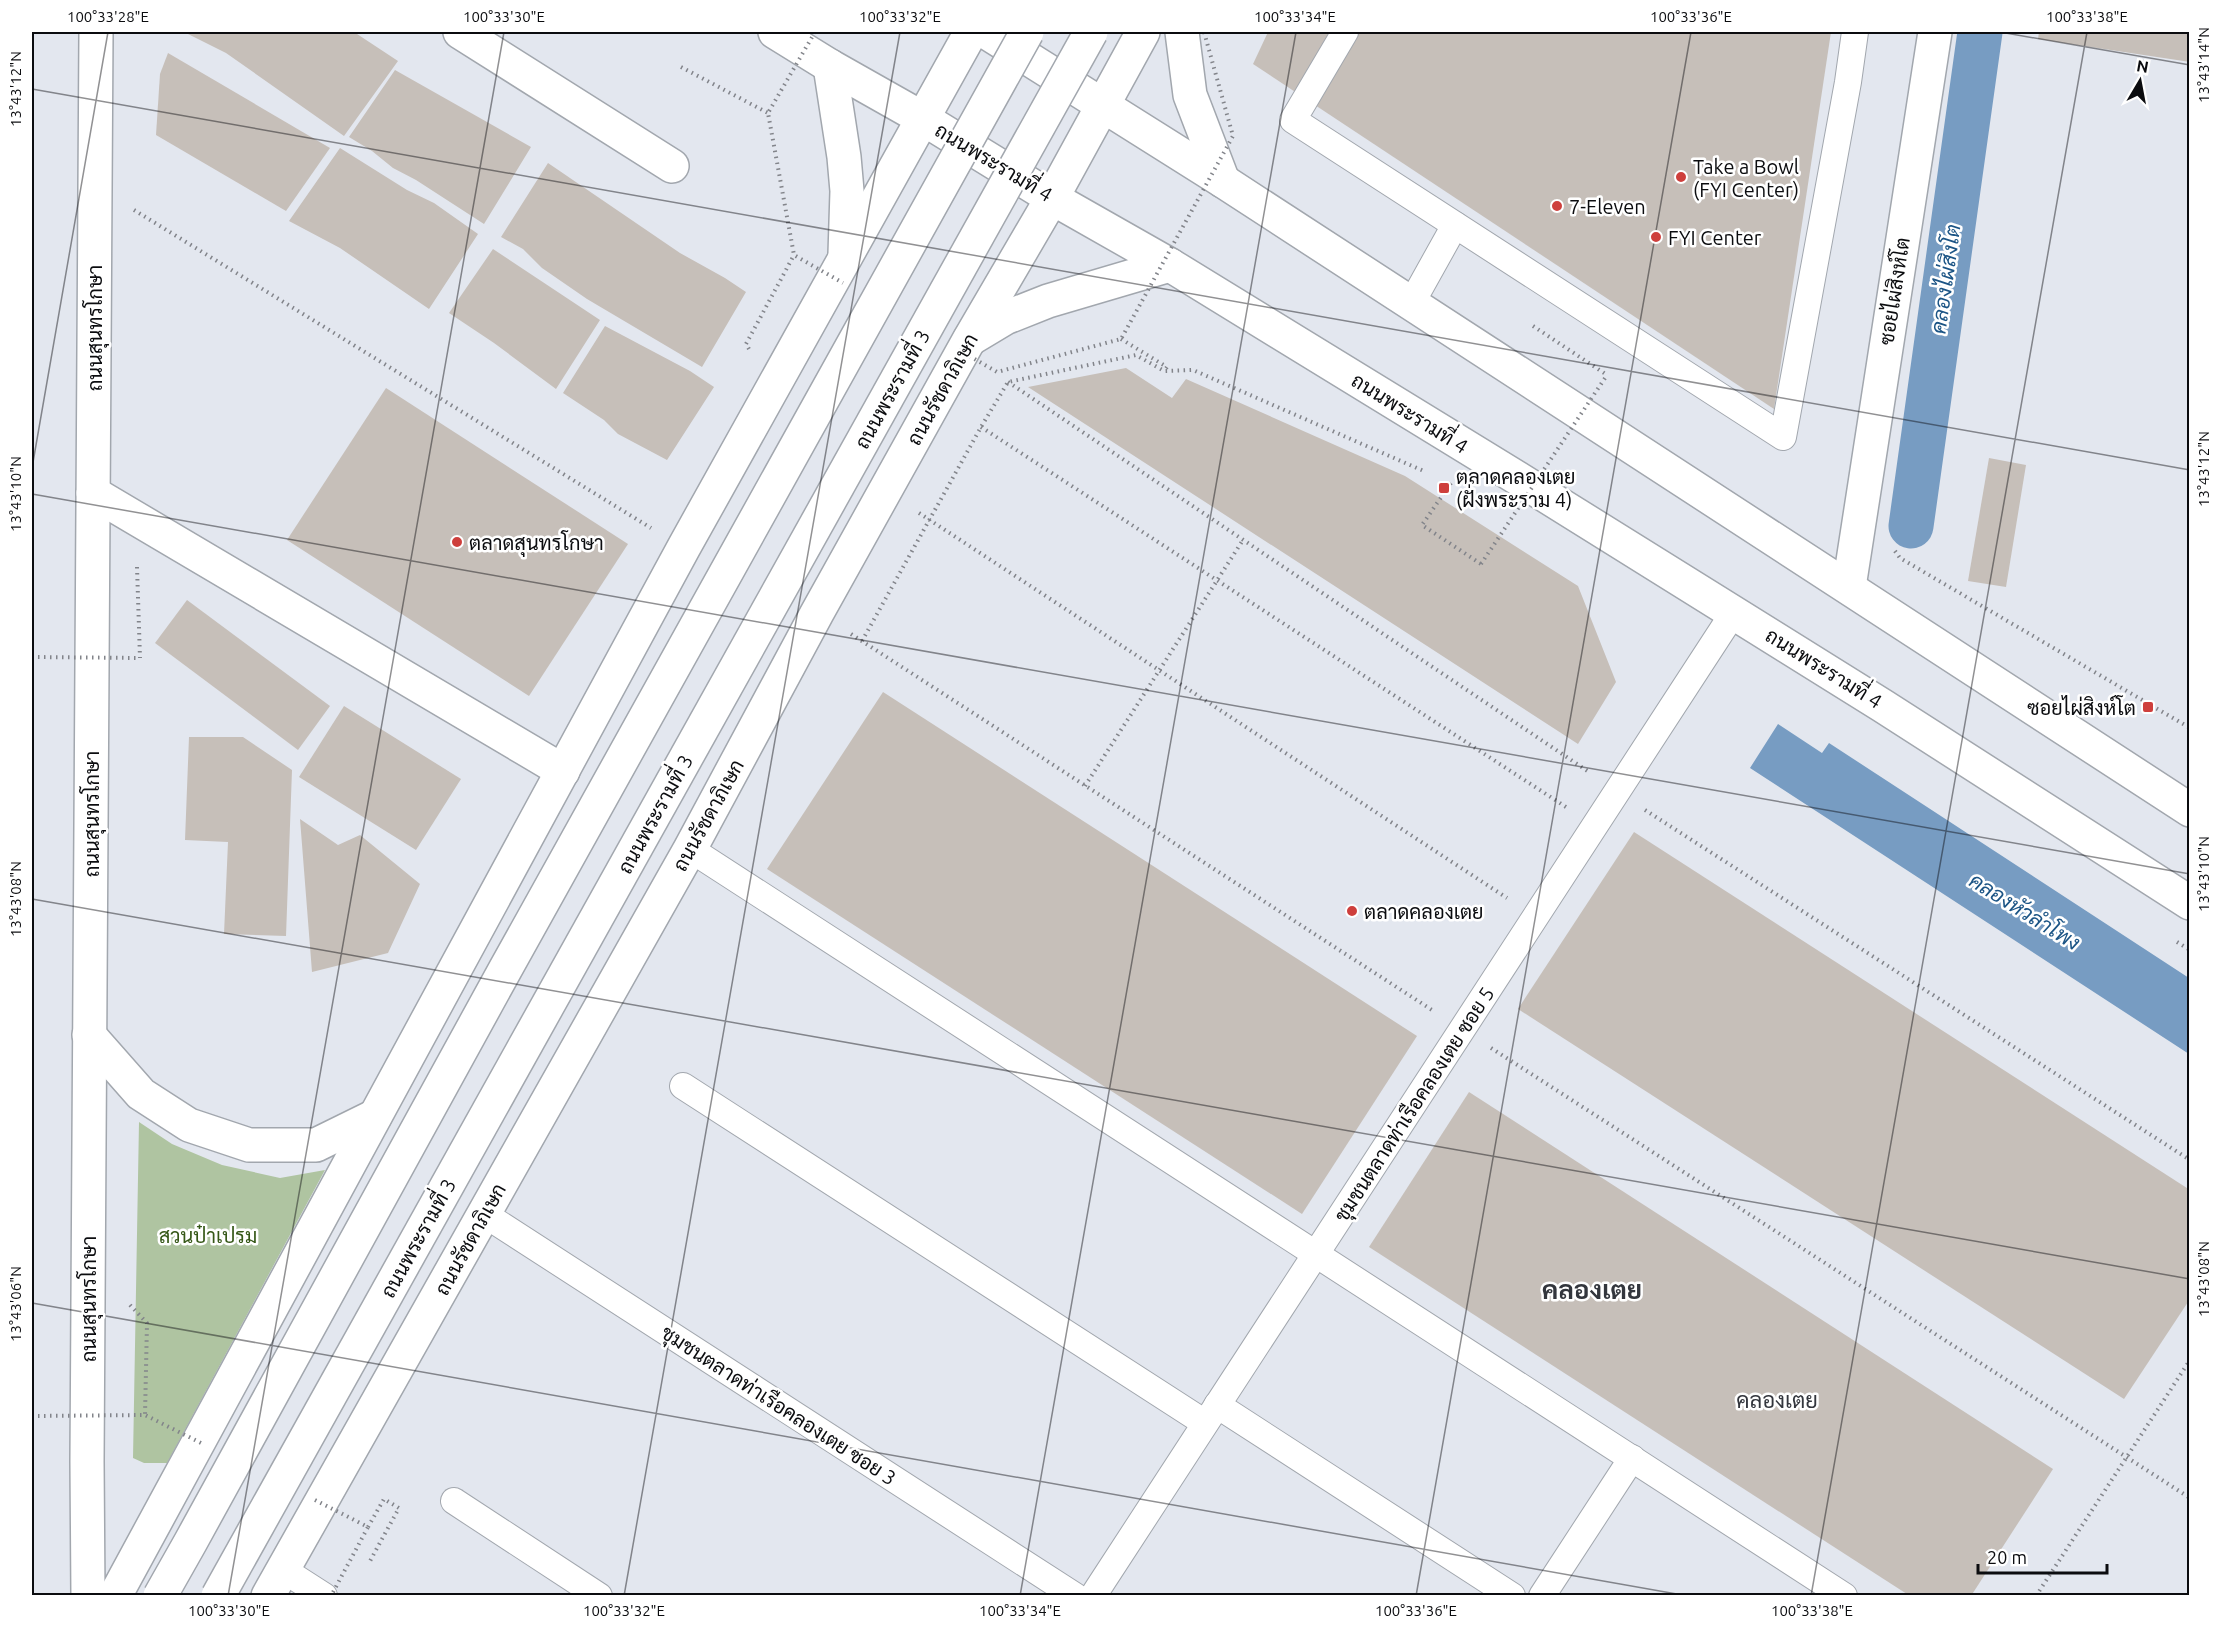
<svg xmlns="http://www.w3.org/2000/svg" width="2221" height="1627" viewBox="0 0 2221 1627" font-family="Ubuntu,Sarabun,sans-serif">
	<style>
		.green { fill: #afc4a1 }
		.water { fill: #779cc2 }
		.lines { fill: none; stroke-linecap: round; stroke-linejoin: round }
		.canal { stroke: #779cc2; stroke-width: 45 }
		.building { fill: #c6bfb9 }
		.service-casing { stroke: #a2a7ae; stroke-width: 28 }
		.minor-casing { stroke: #a2a7ae; stroke-width: 36 }
		.secondary-casing { stroke: #a2a7ae; stroke-width: 36 }
		.primary-casing { stroke: #a2a7ae; stroke-width: 36 }
		.path { stroke: #82848a; stroke-width: 4; stroke-dasharray: 1.5 4.5; stroke-linecap: butt }
		.service { stroke: #fff; stroke-width: 26 }
		.minor { stroke: #fff; stroke-width: 33 }
		.secondary { stroke: #fff; stroke-width: 33 }
		.primary { stroke: #fff; stroke-width: 33 }
		.primary-bridge-casing { stroke: #a2a7ae; stroke-width: 36; stroke-linecap: butt }
		.path-bridge { stroke: #82848a; stroke-width: 4; stroke-dasharray: 1.5 4.5; stroke-linecap: butt }
		.primary-bridge { stroke: #fff; stroke-width: 33 }
		.ticks { fill: none; stroke: #0b0c0f; stroke-width: 1.5; stroke-opacity: 0.45 }
		.poi-dot { fill: #ce3f3c; stroke: #fff; stroke-width: 2 }
		.labels { text-anchor: middle; dominant-baseline: central; stroke-width: 5; stroke-linejoin: round; paint-order: stroke }
		.street-label { font-size: 20px; fill: #0b0c0f; stroke: #fff }
		.poi-label { font-size: 20px; fill: #0b0c0f; stroke: #fff; text-anchor: start }
		.park-label { font-size: 20px; fill: #365818; stroke: #fff }
		.water-label { font-size: 21px; font-style: italic; fill: #1b5485; stroke: #fff }
		.quarter-label { font-size: 22px; fill: #33363d; stroke: #fff }
		.district-label { font-size: 26px; font-weight: bold; fill: #33363d; stroke: #fff }
		.neatline { fill: none; stroke: #0b0c0f; stroke-width: 2 }
		.ticks-label { font-size: 15px; text-anchor: middle; fill: #0b0c0f }
	</style>
	<rect width="100%" height="100%" fill="#e3e7ef"/>
	<polygon class="green" points="139,1122 172,1144 222,1165 280,1178 325,1170 167,1463 144,1463 133,1458"/>
	<polygon class="water" points="1778,724 1822,753 1829,743 2189,978 2189,1054 1750,768"/>
	<g class="lines">
		<polyline class="canal" points="1911,526 1980,32"/>
	</g>
	<g class="building">
		<polygon points="184,32 354,32 398,61 344,136 226,53"/>
		<polygon points="1268,32 1831,32 1774,409 1253,64"/>
		<polygon points="2039,32 2190,32 2190,62 2038,39"/>
		<polygon points="168,53 330,148 286,211 156,135 160,74"/>
		<polygon points="395,70 531,147 484,224 416,180 393,168 372,151 349,137"/>
		<polygon points="340,148 407,190 434,203 478,234 429,309 340,248 289,221"/>
		<polygon points="548,163 680,253 725,278 746,292 702,367 587,299 542,268 523,249 501,237"/>
		<polygon points="493,249 600,320 556,389 494,343 449,313"/>
		<polygon points="605,326 690,371 714,387 667,460 618,434 604,420 563,393"/>
		<polygon points="1126,368 1172,398 1186,379 1405,476 1578,586 1616,682 1578,744 1028,387"/>
		<polygon points="386,388 628,544 529,696 287,540"/>
		<polygon points="1989,458 2026,465 2006,587 1968,581"/>
		<polygon points="187,600 330,706 298,750 155,643"/>
		<polygon points="883,692 1417,1036 1302,1214 767,869"/>
		<polygon points="344,706 461,779 416,850 299,777"/>
		<polygon points="189,737 243,737 292,770 286,936 224,934 228,842 185,840"/>
		<polygon points="300,819 338,845 360,835 420,884 388,953 312,972"/>
		<polygon points="1634,832 2190,1190 2190,1299 2124,1399 1518,1009"/>
		<polygon points="1469,1092 2053,1469 1971,1596 1910,1596 1369,1247"/>
	</g>
	<g class="lines">
		<g class="service-casing">
			<g id="service">
				<polyline points="1345,32 1293,120 1783,437 1848,82 1855,32"/>
				<polyline points="1411,304 1455,225"/>
				<polyline points="690,849 1844,1596"/>
				<polyline points="683,1086 1205,1423"/>
				<polyline points="484,1214 1075,1596"/>
				<polyline points="1217,1405 1512,1596"/>
				<polyline points="454,1501 599,1596"/>
				<polyline points="282,1569 324,1596"/>
				<polyline points="1093,1596 1734,612"/>
				<polyline points="1542,1596 1632,1458"/>
			</g>
		</g>
		<g class="minor-casing">
			<g id="minor">
				<polyline points="460,32 672,166"/>
				<polyline points="93,493 563,771"/>
				<polyline points="1849,587 1935,32"/>
			</g>
		</g>
		<g class="secondary-casing">
			<polyline id="secondary" points="88,1596 87,1461 96,32"/>
		</g>
		<g class="primary-casing">
			<g id="primary">
				<polyline points="775,32 830,66 922,118 1052,198 1170,265 1527,484 1883,706 2190,903"/>
				<polyline points="986,32 1223,181 2190,810"/>
				<polyline points="1182,32 1190,95 1223,181"/>
				<polyline points="830,66 844,157 847,191 845,254"/>
				<polyline points="970,339 1005,318 1048,301 1170,265"/>
				<polyline points="89,1035 141,1094 189,1125 249,1145 316,1145 375,1116"/>
				<polyline points="115,1596 684,547 971,32"/>
				<polyline points="268,1596 690,849 817,613 969,340 1052,198 1143,32"/>
			</g>
		</g>
		<g class="path">
			<polyline points="681,67 768,113"/>
			<polyline points="134,210 651,528"/>
			<polyline points="1533,326 1607,375"/>
			<polyline points="1121,339 1167,367 1164,371"/>
			<polyline points="749,349 746,344 794,255"/>
			<polyline points="1008,382 1589,772"/>
			<polyline points="981,427 1566,807"/>
			<polyline points="1451,483 1422,525 1481,564"/>
			<polyline points="919,513 1507,898"/>
			<polyline points="1895,551 1900,558 2190,728"/>
			<polyline points="137,567 140,658"/>
			<polyline points="851,634 1432,1010"/>
			<polyline points="862,641 981,427 1008,382 1136,355 1164,371 1193,370 1426,472"/>
			<polyline points="1085,786 1243,540"/>
			<polyline points="1645,810 2190,1160"/>
			<polyline points="2177,942 2190,950"/>
			<polyline points="1491,1048 2190,1498"/>
			<polyline points="130,1305 147,1323 145,1415"/>
			<polyline points="368,1527 384,1499 399,1508 370,1561"/>
			<polyline points="2036,1596 2190,1360"/>
		</g>
		<use href="#service" class="service"/>
		<use href="#minor" class="minor"/>
		<use href="#secondary" class="secondary"/>
		<use href="#primary" class="primary"/>
		<g class="primary-bridge-casing">
			<g id="primary-bridge">
				<polyline points="160,1596 190,1543 506,968 1027,32"/>
				<polyline points="218,1596 1091,32"/>
			</g>
		</g>
		<g class="path-bridge">
			<polyline points="815,32 768,113 794,255 843,283"/>
			<polyline points="959,350 997,372 1121,339 1233,136 1204,32"/>
			<polyline points="1481,564 1607,375"/>
			<polyline points="32,657 140,658"/>
			<polyline points="32,1416 145,1415 201,1443"/>
			<polyline points="315,1500 368,1527 331,1596"/>
		</g>
		<use href="#primary-bridge" class="primary-bridge"/>
	</g>
	<path class="ticks" d="M2000,32l190,33M32,89l2158,381M32,468l76,-436M32,494l2158,380M32,899l2158,380M32,1303l1656,293M228,1596l276,-1564M624,1596l276,-1564M1020,1596l276,-1564M1416,1596l275,-1564M1811,1596l276,-1564"/>
	<g class="poi-dot">
		<circle cx="1681" cy="177" r="6"/>
		<circle cx="1557" cy="206" r="6"/>
		<circle cx="1656" cy="237" r="6"/>
		<rect x="1438" y="482" width="12" height="12" rx="3"/>
		<circle cx="457" cy="542" r="6"/>
		<rect x="2142" y="701" width="12" height="12" rx="3"/>
		<circle cx="1352" cy="911" r="6"/>
	</g>
	<g class="labels">
		<g class="street-label">
			<text transform="translate(994 162) rotate(31)">ถนนพระรามที่ 4</text>
			<text transform="translate(1894 291) rotate(-81)">ซอยไผ่สิงห์โต</text>
			<text transform="translate(94 328) rotate(-90)">ถนนสุนทรโกษา</text>
			<text transform="translate(892 389) rotate(-61)">ถนนพระรามที่ 3</text>
			<text transform="translate(942 389) rotate(-61)">ถนนรัชดาภิเษก</text>
			<text transform="translate(1410 413) rotate(32)">ถนนพระรามที่ 4</text>
			<text transform="translate(1824 668) rotate(32)">ถนนพระรามที่ 4</text>
			<text transform="translate(91 814) rotate(-90)">ถนนสุนทรโกษา</text>
			<text transform="translate(655 814) rotate(-61)">ถนนพระรามที่ 3</text>
			<text transform="translate(708 815) rotate(-61)">ถนนรัชดาภิเษก</text>
			<text transform="translate(1414 1104) rotate(-57)">ชุมชนตลาดท่าเรือคลองเตย ซอย 5</text>
			<text transform="translate(418 1238) rotate(-61)">ถนนพระรามที่ 3</text>
			<text transform="translate(470 1239) rotate(-61)">ถนนรัชดาภิเษก</text>
			<text transform="translate(88 1299) rotate(-90)">ถนนสุนทรโกษา</text>
			<text transform="translate(779 1405) rotate(33)">ชุมชนตลาดท่าเรือคลองเตย ซอย 3</text>
		</g>
		<g class="poi-label">
			<text x="1693" y="166">Take a Bowl<tspan x="1693" dy="23">(FYI Center)</tspan></text>
			<text x="1569" y="206">7-Eleven</text>
			<text x="1668" y="237">FYI Center</text>
			<text x="1456" y="476">ตลาดคลองเตย<tspan x="1456" dy="23">(ฝั่งพระราม 4)</tspan></text>
			<text x="469" y="542">ตลาดสุนทรโกษา</text>
			<text x="2136" y="707" text-anchor="end">ซอยไผ่สิงห์โต</text>
			<text x="1364" y="911">ตลาดคลองเตย</text>
		</g>
		<g class="park-label">
			<text x="208" y="1235">สวนป๋าเปรม</text>
		</g>
		<g class="water-label">
			<text transform="translate(1945 279) rotate(-82)">คลองไผ่สิงโต</text>
			<text transform="translate(2025 911) rotate(32)">คลองหัวลำโพง</text>
		</g>
		<g class="quarter-label">
			<text x="1777" y="1399">คลองเตย</text>
		</g>
		<g class="district-label">
			<text x="1592" y="1289">คลองเตย</text>
		</g>
	</g>
	<rect width="2221" height="1627" fill="none" stroke="#ffffff" stroke-width="66"/>
	<g transform="translate(2140 81) rotate(10)" stroke="#ffffff" stroke-width="4.5" paint-order="stroke">
	<path d="M0-4.5L10 22L0 15L-10 22Z" fill="#0b0c0f"/>
	<text y="-9" font-size="16" font-weight="bold" text-anchor="middle" fill="#0b0c0f">N</text>
	</g>
	<path d="M1978 1564v9h129v-9" fill="none" stroke="#0b0c0f" stroke-width="3"/>
	<text x="1987" y="1564" font-size="18" fill="#0b0c0f" stroke="#ffffff" stroke-width="4.5" paint-order="stroke">20 m</text>
	<rect x="33" y="33" width="2155" height="1561" class="neatline"/>
	<g class="ticks-label">
		<text x="108" y="22">100°33'28"E</text>
		<text x="504" y="22">100°33'30"E</text>
		<text x="900" y="22">100°33'32"E</text>
		<text x="1295" y="22">100°33'34"E</text>
		<text x="1691" y="22">100°33'36"E</text>
		<text x="2087" y="22">100°33'38"E</text>
		<text transform="translate(2204 65) rotate(-90)" y="5">13°43'14"N</text>
		<text transform="translate(16 89) rotate(-90)" y="5">13°43'12"N</text>
		<text transform="translate(2204 469) rotate(-90)" y="5">13°43'12"N</text>
		<text transform="translate(16 494) rotate(-90)" y="5">13°43'10"N</text>
		<text transform="translate(2204 874) rotate(-90)" y="5">13°43'10"N</text>
		<text transform="translate(16 899) rotate(-90)" y="5">13°43'08"N</text>
		<text transform="translate(2204 1279) rotate(-90)" y="5">13°43'08"N</text>
		<text transform="translate(16 1304) rotate(-90)" y="5">13°43'06"N</text>
		<text x="229" y="1616">100°33'30"E</text>
		<text x="624" y="1616">100°33'32"E</text>
		<text x="1020" y="1616">100°33'34"E</text>
		<text x="1416" y="1616">100°33'36"E</text>
		<text x="1812" y="1616">100°33'38"E</text>
	</g>
</svg>
